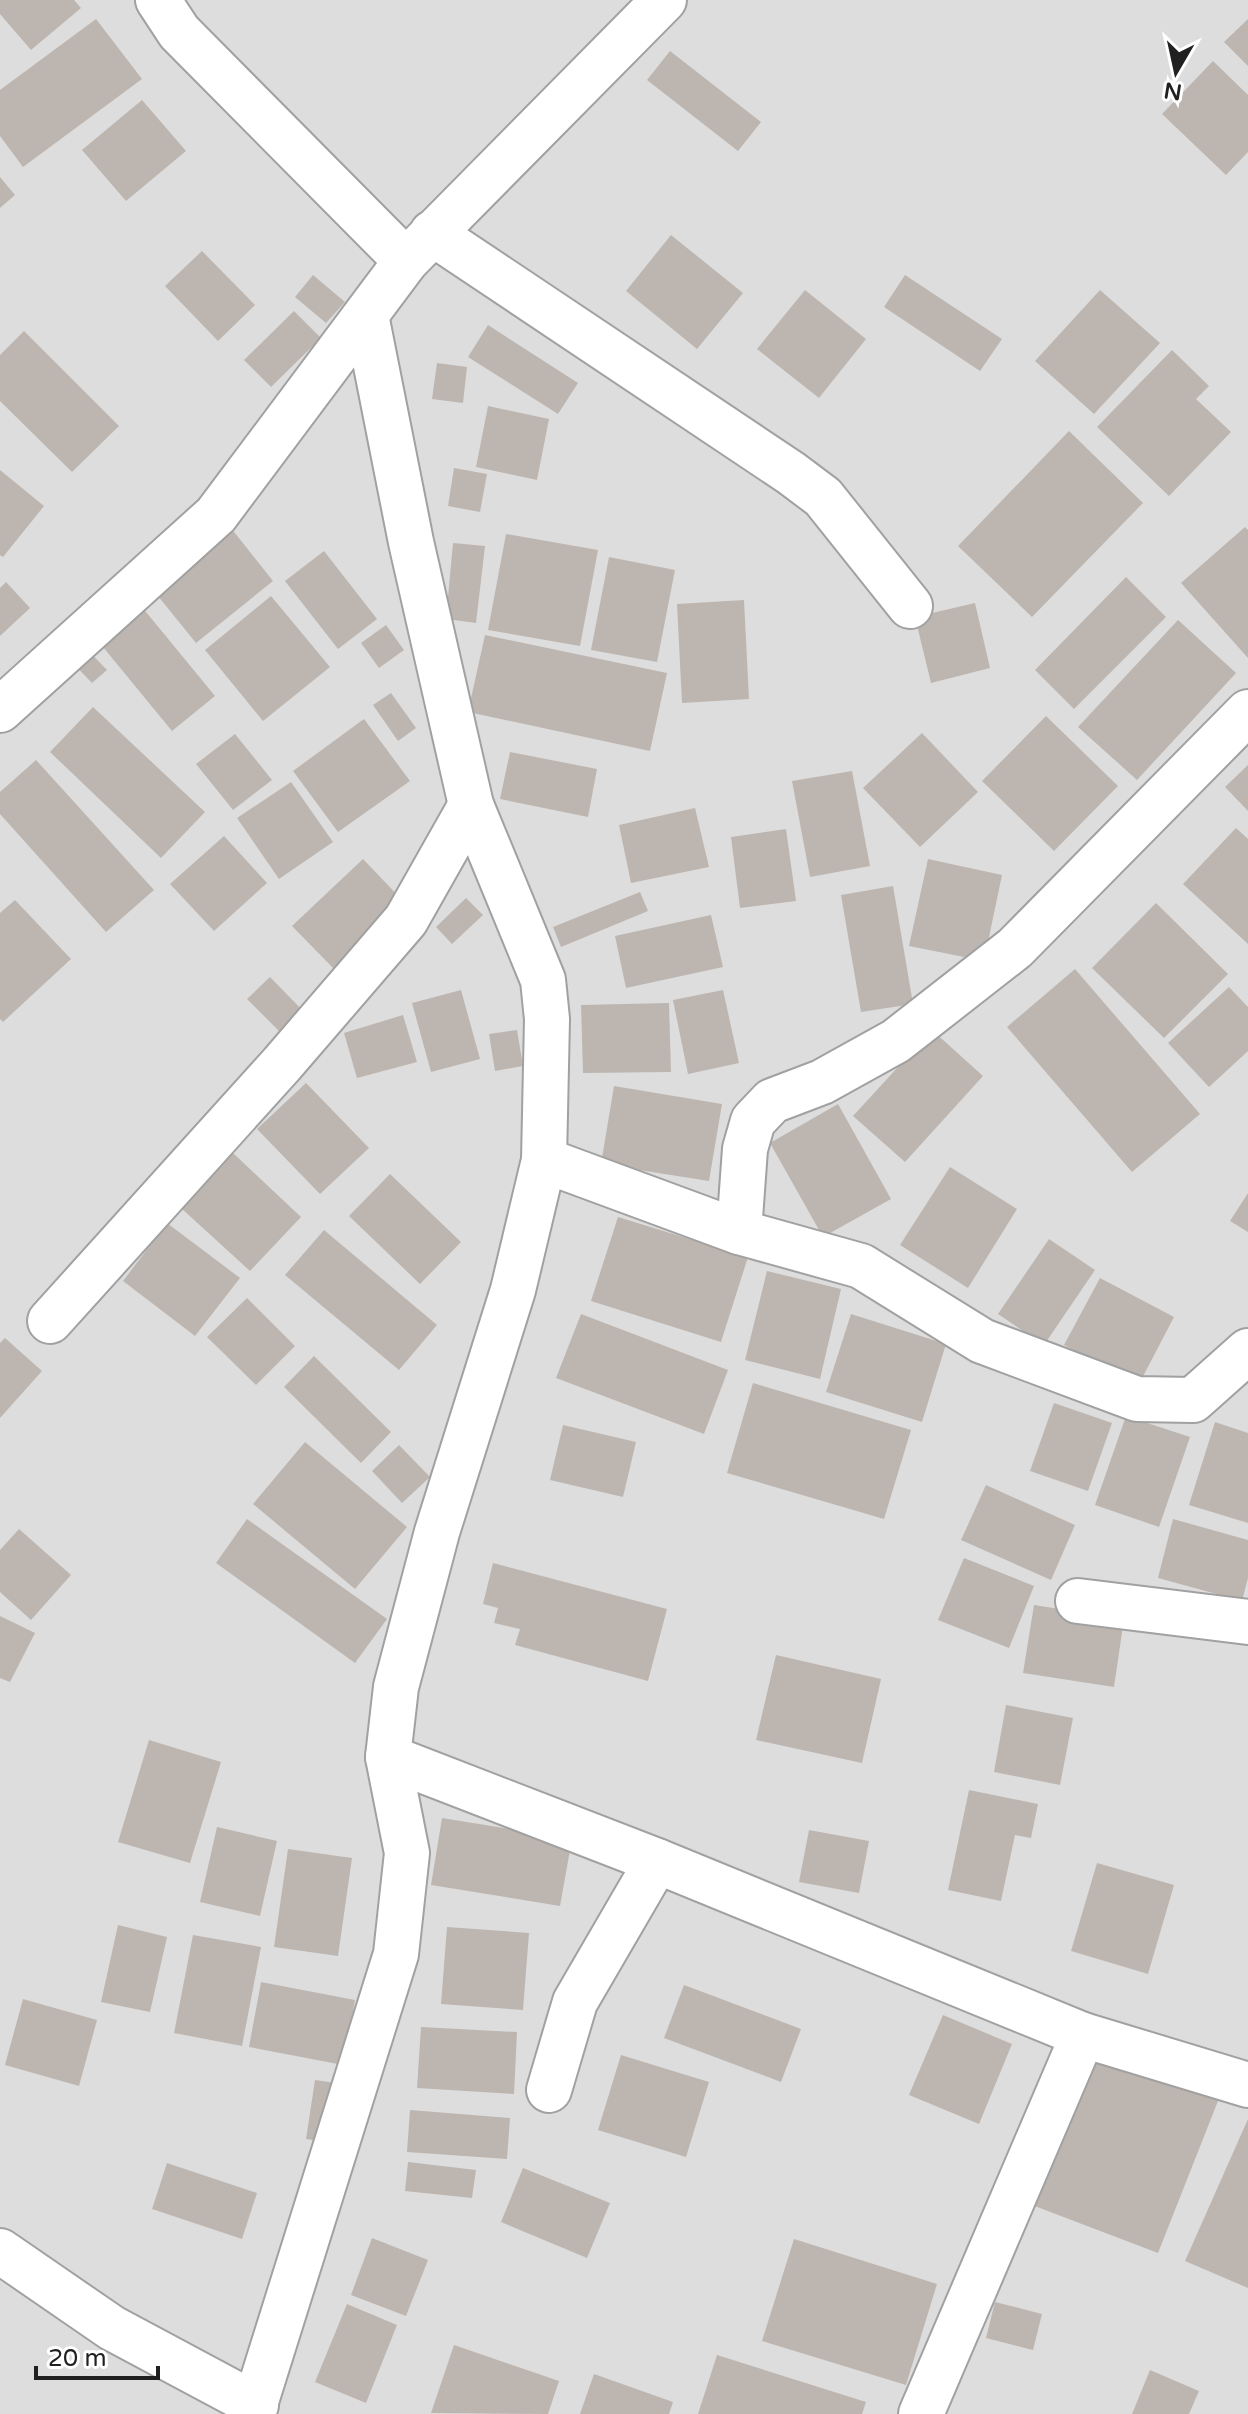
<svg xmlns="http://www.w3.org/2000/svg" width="1248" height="2414" viewBox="0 0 1248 2414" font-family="'Varela Round',sans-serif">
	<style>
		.residential { fill: #dedddd }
		.building { fill: #bdb6b0 }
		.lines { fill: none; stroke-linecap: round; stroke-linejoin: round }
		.minor-casing { stroke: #a1a1a1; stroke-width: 48 }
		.minor { stroke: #fff; stroke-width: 44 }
	</style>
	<rect width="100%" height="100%" fill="#efede7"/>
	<rect class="residential" x="0" y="0" width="1248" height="2414"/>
	<g class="building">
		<polygon points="0,0 74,0 81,8 31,50 0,14"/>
		<polygon points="96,19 142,79 23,167 0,136 0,90"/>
		<polygon points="1248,19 1248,66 1224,42"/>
		<polygon points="670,51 761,122 738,151 647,80"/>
		<polygon points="1213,61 1248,95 1248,152 1226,175 1162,114"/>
		<polygon points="142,100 186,151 126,201 82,150"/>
		<polygon points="0,177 15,195 0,208"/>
		<polygon points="671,235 743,293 697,349 626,291"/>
		<polygon points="202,251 255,305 218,341 165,286"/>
		<polygon points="313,275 345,302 326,323 295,297"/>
		<polygon points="905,275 1002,339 980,371 884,307"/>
		<polygon points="805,290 866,339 819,398 757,349"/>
		<polygon points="1100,290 1160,343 1094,414 1035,361"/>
		<polygon points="294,311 321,338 271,387 244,360"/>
		<polygon points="488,325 578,383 558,414 468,357"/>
		<polygon points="24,331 119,426 72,472 0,401 0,355"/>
		<polygon points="1172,350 1209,386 1196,399 1231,432 1169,496 1097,427"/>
		<polygon points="437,363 467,367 463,403 432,399"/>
		<polygon points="488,406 549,419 537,480 476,467"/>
		<polygon points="1069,431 1143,503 1032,617 958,546"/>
		<polygon points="454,468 487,474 480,512 448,506"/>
		<polygon points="0,470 44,506 3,557 0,555"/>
		<polygon points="223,518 273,581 196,643 145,580"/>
		<polygon points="1245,527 1248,530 1248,658 1181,583"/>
		<polygon points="506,534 598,550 580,646 488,630"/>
		<polygon points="453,543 485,546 476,623 446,619"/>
		<polygon points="324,551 377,619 338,649 285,581"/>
		<polygon points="609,557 675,570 657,662 591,650"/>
		<polygon points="1126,577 1166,617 1074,709 1035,670"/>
		<polygon points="6,582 30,608 0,636 0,588"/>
		<polygon points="271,596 330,667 263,721 205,650"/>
		<polygon points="744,600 749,699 682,703 677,604"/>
		<polygon points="137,601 215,696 172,731 94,636"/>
		<polygon points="975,603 990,668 931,683 915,617"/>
		<polygon points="1178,620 1236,673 1137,780 1078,727"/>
		<polygon points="386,625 404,650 379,668 361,643"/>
		<polygon points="485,635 667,673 650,751 468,712"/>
		<polygon points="82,644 107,670 92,683 68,658"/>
		<polygon points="391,693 416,728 398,741 373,705"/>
		<polygon points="93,707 205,812 161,858 50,752"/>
		<polygon points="1046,716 1118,786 1054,851 982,781"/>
		<polygon points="364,719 410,781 338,832 293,771"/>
		<polygon points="922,733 978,792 920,847 863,788"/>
		<polygon points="235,734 272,780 233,810 196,764"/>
		<polygon points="510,752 597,769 588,817 500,799"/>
		<polygon points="36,760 154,890 106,932 0,814 0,792"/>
		<polygon points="1248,765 1248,811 1225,787"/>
		<polygon points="852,771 870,866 810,877 792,781"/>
		<polygon points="291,782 333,842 279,879 237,818"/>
		<polygon points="695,808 709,867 631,883 619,825"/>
		<polygon points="1236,828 1248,839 1248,944 1183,884"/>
		<polygon points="786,829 796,901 740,908 731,837"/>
		<polygon points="224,836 267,883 214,931 170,884"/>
		<polygon points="363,859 405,903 334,969 292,926"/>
		<polygon points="928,859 1002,875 984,961 909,946"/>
		<polygon points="893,886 913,1004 861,1012 841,895"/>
		<polygon points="640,892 648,911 561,947 553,927"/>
		<polygon points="466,898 483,915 452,944 436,927"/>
		<polygon points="15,900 71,959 3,1022 0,1019 0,913"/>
		<polygon points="1156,903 1228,974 1164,1038 1092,968"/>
		<polygon points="711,915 723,967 626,988 615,936"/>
		<polygon points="1075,969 1200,1114 1132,1172 1007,1027"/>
		<polygon points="270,977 310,1018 288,1040 247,999"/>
		<polygon points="1229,987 1248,1007 1248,1051 1209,1087 1168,1043"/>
		<polygon points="461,990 480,1059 431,1072 412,1003"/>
		<polygon points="723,990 739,1063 688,1074 673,1000"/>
		<polygon points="669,1003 671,1072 583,1073 581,1005"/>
		<polygon points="403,1015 417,1062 357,1078 344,1033"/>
		<polygon points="517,1030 523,1066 495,1071 489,1034"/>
		<polygon points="932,1030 983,1076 905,1162 853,1116"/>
		<polygon points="306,1083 369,1148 320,1194 257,1129"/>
		<polygon points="614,1086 722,1104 709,1181 601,1164"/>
		<polygon points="838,1104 891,1199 823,1237 770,1143"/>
		<polygon points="233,1153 301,1217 250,1271 181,1208"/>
		<polygon points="950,1167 1017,1209 968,1288 900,1245"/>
		<polygon points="390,1174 461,1242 420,1284 349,1216"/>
		<polygon points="1248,1193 1248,1232 1230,1221"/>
		<polygon points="618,1217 748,1257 721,1342 591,1301"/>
		<polygon points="167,1223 240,1278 195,1336 123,1281"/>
		<polygon points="324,1230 437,1325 399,1370 285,1275"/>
		<polygon points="1049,1239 1095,1270 1044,1345 998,1314"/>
		<polygon points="767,1271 841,1289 820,1379 745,1360"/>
		<polygon points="1100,1278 1174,1317 1139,1384 1064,1345"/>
		<polygon points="247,1298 295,1346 256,1385 207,1337"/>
		<polygon points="581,1314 728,1370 704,1434 556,1378"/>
		<polygon points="851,1314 946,1344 922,1422 826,1392"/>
		<polygon points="5,1338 42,1371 0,1418 0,1343"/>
		<polygon points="314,1356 391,1432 361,1463 284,1387"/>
		<polygon points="753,1383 911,1430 884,1519 727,1473"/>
		<polygon points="1054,1403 1112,1423 1088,1491 1030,1471"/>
		<polygon points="1126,1416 1190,1437 1159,1527 1095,1505"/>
		<polygon points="1215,1422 1248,1433 1248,1523 1189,1505"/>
		<polygon points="563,1425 636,1442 623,1497 550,1480"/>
		<polygon points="305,1442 407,1527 355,1589 253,1504"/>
		<polygon points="399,1445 430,1477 402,1503 372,1471"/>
		<polygon points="986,1485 1075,1525 1051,1580 961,1540"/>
		<polygon points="247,1519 387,1619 355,1663 216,1563"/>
		<polygon points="1173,1519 1248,1540 1248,1578 1242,1601 1158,1578"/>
		<polygon points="19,1529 71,1575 31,1620 0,1592 0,1550"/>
		<polygon points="964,1558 1034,1586 1009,1648 938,1620"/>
		<polygon points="493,1563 667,1609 648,1681 515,1645 520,1629 494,1623 498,1608 483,1604"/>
		<polygon points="1034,1605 1124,1619 1114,1687 1023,1673"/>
		<polygon points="0,1616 35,1633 10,1682 0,1678"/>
		<polygon points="776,1655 881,1679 862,1763 756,1740"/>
		<polygon points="1006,1705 1073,1718 1060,1785 994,1772"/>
		<polygon points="149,1740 221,1762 190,1863 118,1842"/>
		<polygon points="969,1790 1038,1804 1031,1838 1015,1835 1001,1901 948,1890"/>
		<polygon points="442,1818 572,1839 560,1906 431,1885"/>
		<polygon points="217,1827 277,1841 260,1916 200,1902"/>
		<polygon points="809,1830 869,1841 859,1893 799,1882"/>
		<polygon points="288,1849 352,1858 338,1956 274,1947"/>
		<polygon points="1097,1863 1174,1885 1148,1974 1071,1951"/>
		<polygon points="118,1925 167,1937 150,2012 101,2002"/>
		<polygon points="447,1927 529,1933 523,2010 441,2004"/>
		<polygon points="193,1935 261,1947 242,2046 174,2033"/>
		<polygon points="261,1982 355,2000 343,2065 249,2047"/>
		<polygon points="684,1985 801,2029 781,2082 664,2038"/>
		<polygon points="23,1999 97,2020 79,2086 5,2065"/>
		<polygon points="943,2015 1012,2044 979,2124 909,2095"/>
		<polygon points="421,2027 517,2032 514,2094 417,2088"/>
		<polygon points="1092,2052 1218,2101 1158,2253 1032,2205"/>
		<polygon points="621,2055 709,2082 686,2157 598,2130"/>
		<polygon points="315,2080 336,2083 328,2142 306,2139"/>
		<polygon points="410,2110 510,2118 507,2159 407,2152"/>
		<polygon points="1248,2119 1248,2288 1185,2261"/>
		<polygon points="408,2162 476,2170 472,2198 405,2191"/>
		<polygon points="167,2163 257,2193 242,2239 152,2209"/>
		<polygon points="523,2168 610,2203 587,2258 501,2222"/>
		<polygon points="372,2238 428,2260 406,2316 351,2295"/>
		<polygon points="794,2239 937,2284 906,2385 762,2341"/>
		<polygon points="995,2302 1042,2314 1033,2350 986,2338"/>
		<polygon points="347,2304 397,2325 366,2403 315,2382"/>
		<polygon points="454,2345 559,2381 548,2414 431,2413"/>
		<polygon points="717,2355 866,2402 862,2414 698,2414"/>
		<polygon points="1150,2370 1199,2391 1189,2414 1132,2414"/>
		<polygon points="594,2374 673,2402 669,2414 580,2414"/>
	</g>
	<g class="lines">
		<g class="minor-casing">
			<g id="minor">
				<polyline points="158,0 179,32 406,261"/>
				<polyline points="432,233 791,473 823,497 910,606"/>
				<polyline points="0,710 216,515 406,261 664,0"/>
				<polyline points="544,1160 739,1232 861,1266 982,1341 1137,1399 1193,1400 1248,1351"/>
				<polyline points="739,1232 745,1149 753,1121 772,1101 822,1082 896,1041 1015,948 1248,712"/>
				<polyline points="50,1321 282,1064 406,920 471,805"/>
				<polyline points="1078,1601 1248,1622"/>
				<polyline points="388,1757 657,1861 1083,2035"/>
				<polyline points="549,2090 575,2002 657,1861"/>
				<polyline points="0,2251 112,2328 256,2405"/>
				<polyline points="252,2414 396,1954 407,1853 388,1757 396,1687 437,1532 513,1290 544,1160 547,1019 543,980 471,805 411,542 366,315"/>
				<polyline points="921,2414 1083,2035 1248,2085"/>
			</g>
		</g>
		<use href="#minor" class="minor"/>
	</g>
	<g transform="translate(1176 72) rotate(189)" stroke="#ffffff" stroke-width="6" paint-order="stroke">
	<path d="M0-6L14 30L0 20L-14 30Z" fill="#202020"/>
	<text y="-12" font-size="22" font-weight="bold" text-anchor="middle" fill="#202020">N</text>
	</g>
	<path d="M36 2366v12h122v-12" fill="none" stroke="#202020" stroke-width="4"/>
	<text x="48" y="2366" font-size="24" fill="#202020" stroke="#ffffff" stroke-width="6" paint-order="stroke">20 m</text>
</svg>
